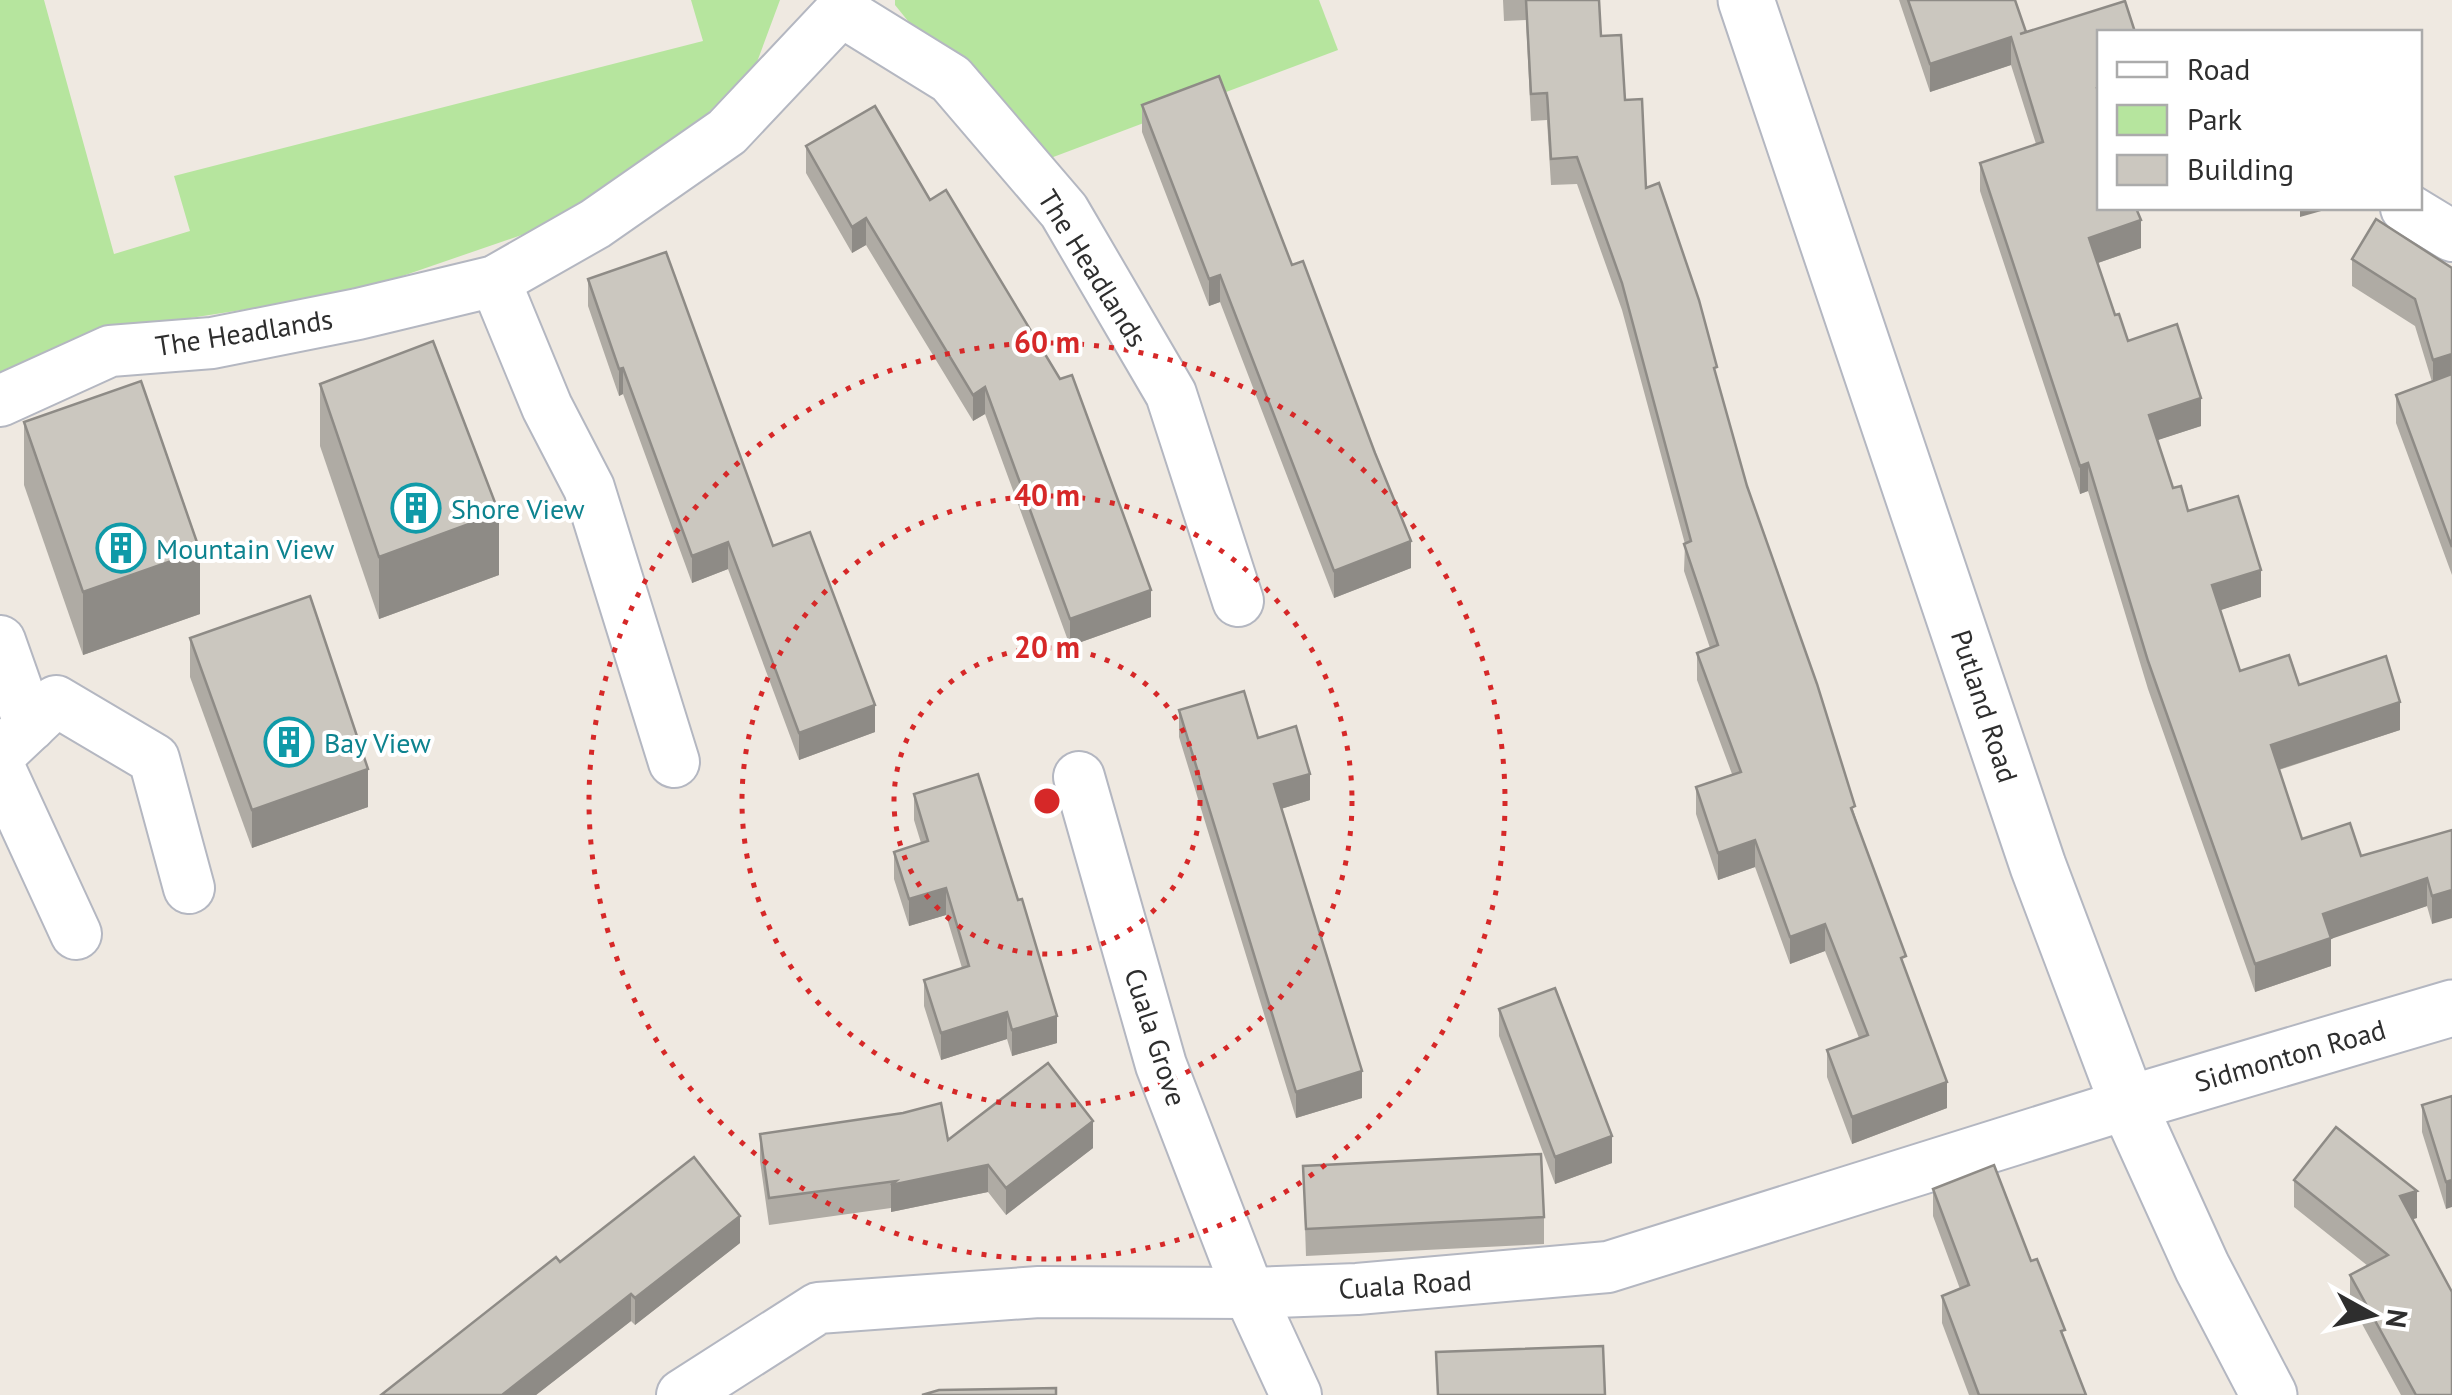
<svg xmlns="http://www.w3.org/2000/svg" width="2452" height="1395" viewBox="0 0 2452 1395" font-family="'PT Sans',sans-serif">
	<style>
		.green { fill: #b6e59e }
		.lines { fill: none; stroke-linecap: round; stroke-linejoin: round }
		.minor-casing { stroke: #b4b7c1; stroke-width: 54 }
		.tertiary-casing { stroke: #b4b7c1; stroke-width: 59 }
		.secondary-casing { stroke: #b4b7c1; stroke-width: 59 }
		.minor { stroke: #fff; stroke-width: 50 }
		.tertiary { stroke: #fff; stroke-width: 55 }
		.secondary { stroke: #fff; stroke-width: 55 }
		.wall { fill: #afaba4 }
		.shaded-wall { fill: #8e8b86 }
		.building { fill: #cbc7bf; stroke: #8e8b86; stroke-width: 2.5 }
		.ring { fill: none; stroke: #d62828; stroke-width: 5; stroke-dasharray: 5 10 }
		.labels { text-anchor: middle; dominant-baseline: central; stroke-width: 8; stroke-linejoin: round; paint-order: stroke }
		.street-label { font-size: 28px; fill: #2e2e2e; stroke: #fff }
		.culture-label { font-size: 28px; fill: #0d838f; stroke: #fff; text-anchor: start }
		.centre { fill: #d62828; stroke: #fff; stroke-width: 5 }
		.ring-label { font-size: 30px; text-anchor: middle; font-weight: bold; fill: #d62828; stroke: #fff; stroke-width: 8; stroke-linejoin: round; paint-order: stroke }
	</style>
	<rect width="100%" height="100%" fill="#efe9e1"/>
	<g class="green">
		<polygon points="0,0 44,0 114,254 190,231 174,176 703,41 691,0 780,0 757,62 683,139 539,229 356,292 113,330 0,372"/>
		<polygon points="895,0 1319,0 1338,50 1048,159 934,53 895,5"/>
	</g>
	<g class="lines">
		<g class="minor-casing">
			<g id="minor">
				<polyline points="841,11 951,79 1064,211 1171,394 1238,601"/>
				<polyline points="2406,208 2452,236"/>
				<polyline points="495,281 547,407 589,488 674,762"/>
				<polyline points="0,401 110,351 212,343 358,314 495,281 595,224 727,132 841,11 846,0"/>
				<polyline points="0,641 30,726"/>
				<polyline points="0,754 56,701 154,759 189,888"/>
				<polyline points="0,769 76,934"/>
				<polyline points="1079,777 1161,1065 1249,1293 1296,1395"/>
				<polyline points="682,1395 818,1308 1039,1292 1249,1293 1357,1289 1608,1267 2128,1104"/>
			</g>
		</g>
		<g class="tertiary-casing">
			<polyline id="tertiary" points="2128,1104 2452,1008"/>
		</g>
		<g class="secondary-casing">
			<polyline id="secondary" points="1746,0 2038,866 2128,1104 2202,1267 2269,1395"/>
		</g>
		<use href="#minor" class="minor"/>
		<use href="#tertiary" class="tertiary"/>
		<use href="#secondary" class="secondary"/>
	</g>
	<g class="wall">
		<polygon points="1503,0 1599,0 1601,36 1625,100 1646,188 1717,380 1747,486 1906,971 1947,1108 1852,1144 1827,1077 1827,1050 1859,1038 1825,951 1790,964 1755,867 1718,880 1696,814 1696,787 1732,774 1697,680 1697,653 1710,648 1684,571 1685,544 1622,310 1577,184 1551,185 1547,120 1531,121 1526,20 1504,21"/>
		<polygon points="1899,0 2015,0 2026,32 2100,32 2100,208 2141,248 2098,263 2115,315 2128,341 2201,426 2157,440 2173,488 2188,511 2261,597 2220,610 2240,671 2299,685 2400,730 2279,770 2302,839 2361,856 2452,830 2432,924 2427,906 2331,938 2331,966 2255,992 2148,689 2088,491 2080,494 1980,191 1980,163 2036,144 2011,65 1930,92"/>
		<polygon points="1142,105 1292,265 1375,453 1411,568 1334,598 1220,302 1209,306 1142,132"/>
		<polygon points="875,106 1151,617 1070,646 985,414 973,421 866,245 852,253 806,173 806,146"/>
		<polygon points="2352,259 2452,268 2452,575 2396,423 2396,395 2432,382 2415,326 2352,286"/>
		<polygon points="588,279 773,546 875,732 799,760 728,569 692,583 623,394 619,396 588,306"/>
		<polygon points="320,384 499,575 379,619 320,446"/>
		<polygon points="24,422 200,614 83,655 24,485"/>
		<polygon points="190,638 368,807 252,848 190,677"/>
		<polygon points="1179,710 1258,738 1310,800 1281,809 1362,1098 1296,1118 1179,737"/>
		<polygon points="914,794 1057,1043 1012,1056 1007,1039 941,1060 924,1006 924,980 962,968 946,915 909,926 894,879 894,852 921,843 914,820"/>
		<polygon points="1499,1009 1612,1163 1555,1184 1499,1036"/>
		<polygon points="2452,1096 2446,1209 2422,1132 2422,1105"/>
		<polygon points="760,1134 948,1140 1093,1148 1006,1215 988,1192 891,1212 891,1208 769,1225 760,1161"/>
		<polygon points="1303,1166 1544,1217 1544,1244 1306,1256"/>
		<polygon points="2294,1180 2417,1218 2412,1219 2452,1395 2401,1395 2350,1302 2350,1275 2368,1266 2294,1207"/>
		<polygon points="1933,1189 2031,1261 2086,1395 1969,1395 1942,1323 1942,1296 1960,1289 1933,1216"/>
		<polygon points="740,1243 635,1325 631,1321 536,1395 381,1395 560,1262"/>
	</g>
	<g class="shaded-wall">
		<polygon points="2011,37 2011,65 1930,92 1930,64"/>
		<polygon points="2300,208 2332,208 2300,217"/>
		<polygon points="866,218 866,245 852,253 852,227"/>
		<polygon points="2141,220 2141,248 2089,266 2089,238"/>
		<polygon points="1220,275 1220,302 1209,306 1209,279"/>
		<polygon points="2452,354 2452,381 2433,387 2433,360"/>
		<polygon points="623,368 623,394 619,396 619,369"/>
		<polygon points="985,387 985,414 973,421 973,395"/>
		<polygon points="2201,398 2201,426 2149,443 2149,415"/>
		<polygon points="2088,463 2088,491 2080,494 2080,466"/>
		<polygon points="499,513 499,575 379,619 379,557"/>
		<polygon points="1411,541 1411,568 1334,598 1334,571"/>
		<polygon points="728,542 728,569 692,583 692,556"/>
		<polygon points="200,551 200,614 83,655 83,592"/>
		<polygon points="2261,570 2261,597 2212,613 2212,585"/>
		<polygon points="1151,590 1151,617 1070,646 1070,619"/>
		<polygon points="2400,702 2400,730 2271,772 2271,745"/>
		<polygon points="875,705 875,732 799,760 799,733"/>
		<polygon points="368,769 368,807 252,848 252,810"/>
		<polygon points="1310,774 1310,800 1274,811 1274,784"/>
		<polygon points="1755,840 1755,867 1718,880 1718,853"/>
		<polygon points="2427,878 2427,906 2328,940 2331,938 2331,966 2255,992 2255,964 2323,914"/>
		<polygon points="946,888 946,915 909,926 909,899"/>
		<polygon points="2452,890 2452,918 2432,924 2432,896"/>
		<polygon points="1825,924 1825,951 1790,964 1790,937"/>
		<polygon points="1007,1012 1007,1039 941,1060 941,1033"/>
		<polygon points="1057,1016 1057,1043 1012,1056 1012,1030"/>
		<polygon points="1362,1071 1362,1098 1296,1118 1296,1092"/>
		<polygon points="1947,1082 1947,1108 1852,1144 1852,1117"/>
		<polygon points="1093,1121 1093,1148 1006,1215 1006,1188"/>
		<polygon points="1612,1136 1612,1163 1555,1184 1555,1157"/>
		<polygon points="988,1165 988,1192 891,1212 891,1185"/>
		<polygon points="2452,1180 2452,1207 2446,1209 2446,1182"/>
		<polygon points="2417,1191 2417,1218 2400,1223 2400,1196"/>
		<polygon points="740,1216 740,1243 635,1325 635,1298"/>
		<polygon points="631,1294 631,1321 536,1395 502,1395"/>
	</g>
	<g class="building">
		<polygon points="1526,0 1599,0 1601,36 1621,35 1625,100 1642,99 1646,188 1659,183 1699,300 1717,367 1714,368 1747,486 1817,684 1855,806 1851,808 1906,956 1901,958 1947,1082 1852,1117 1827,1050 1868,1035 1825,924 1790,937 1755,840 1718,853 1696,787 1741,772 1697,653 1718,645 1684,544 1691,541 1622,283 1577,157 1551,159 1547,93 1531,94"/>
		<polygon points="1908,0 2015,0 2026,32 2020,34 2125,1 2135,32 2100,32 2100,87 2097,88 2100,97 2100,208 2136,208 2141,220 2089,238 2115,315 2119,314 2128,341 2177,324 2201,398 2149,415 2173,488 2181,486 2188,511 2238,496 2261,570 2212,585 2240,671 2289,655 2299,685 2386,656 2400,702 2271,745 2302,839 2350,823 2361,856 2452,830 2452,890 2432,896 2427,878 2323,914 2331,938 2255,964 2148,661 2088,463 2080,466 1980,163 2043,142 2011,37 1930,64"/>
		<polygon points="1219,76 1292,265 1303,261 1375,453 1411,541 1334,571 1220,275 1209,279 1142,105"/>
		<polygon points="875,106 930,200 946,190 1060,379 1072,375 1151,590 1070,619 985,387 973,395 866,218 852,227 806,146"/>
		<polygon points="2376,219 2452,268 2452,354 2433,360 2415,299 2352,259"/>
		<polygon points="666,252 773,546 810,532 875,705 799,733 728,542 692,556 623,368 619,369 588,279"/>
		<polygon points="433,341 499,513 379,557 320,384"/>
		<polygon points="2452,374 2452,547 2396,395"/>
		<polygon points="141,381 200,551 83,592 24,422"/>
		<polygon points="310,596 368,769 252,810 190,638"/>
		<polygon points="1244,691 1258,738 1296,726 1310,774 1274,784 1362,1071 1296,1092 1179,710"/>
		<polygon points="978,774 1018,900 1022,899 1057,1016 1012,1030 1007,1012 941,1033 924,980 969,966 946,888 909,899 894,852 928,841 914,794"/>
		<polygon points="1555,988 1612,1136 1555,1157 1499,1009"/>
		<polygon points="1048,1063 1093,1121 1006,1188 988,1165 891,1185 896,1181 769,1198 760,1134 903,1113 941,1103 948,1140"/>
		<polygon points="2452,1096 2452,1180 2446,1182 2422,1105"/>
		<polygon points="2336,1127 2417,1191 2400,1196 2452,1292 2452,1395 2416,1395 2350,1275 2388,1255 2294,1180"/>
		<polygon points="1541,1154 1544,1217 1306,1229 1303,1166"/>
		<polygon points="694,1157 740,1216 635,1298 631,1294 502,1395 381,1395 556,1257 560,1262"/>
		<polygon points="1994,1165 2031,1261 2037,1259 2065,1330 2061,1331 2086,1395 1979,1395 1942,1296 1969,1285 1933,1189"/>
		<polygon points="1603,1346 1605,1395 1438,1395 1436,1352"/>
		<polygon points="1056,1388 1056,1395 922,1395 939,1390"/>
	</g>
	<g class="ring">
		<circle cx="1047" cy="801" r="153"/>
		<circle cx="1047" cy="801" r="305"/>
		<circle cx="1047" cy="801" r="458"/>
	</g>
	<defs>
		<g id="building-ring" transform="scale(2.5)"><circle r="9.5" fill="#fff" stroke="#0f9aa8" stroke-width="1.5"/><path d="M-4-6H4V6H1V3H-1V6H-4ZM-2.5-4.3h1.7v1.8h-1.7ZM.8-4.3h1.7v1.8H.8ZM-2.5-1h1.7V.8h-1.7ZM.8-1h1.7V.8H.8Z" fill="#0f9aa8"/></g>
	</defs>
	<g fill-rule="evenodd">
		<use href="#building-ring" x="416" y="508"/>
		<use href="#building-ring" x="121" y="548"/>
		<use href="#building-ring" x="289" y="742"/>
	</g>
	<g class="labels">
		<g class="street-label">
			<text transform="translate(1093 268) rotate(58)">The Headlands</text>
			<text transform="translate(244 332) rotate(-9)">The Headlands</text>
			<text transform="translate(1985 706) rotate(72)">Putland Road</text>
			<text transform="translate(1156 1037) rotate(72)">Cuala Grove</text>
			<text transform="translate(2290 1055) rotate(-16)">Sidmonton Road</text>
			<text transform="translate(1405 1284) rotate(-4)">Cuala Road</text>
		</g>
		<g class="culture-label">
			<text x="451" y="508">Shore View</text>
			<text x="156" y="548">Mountain View</text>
			<text x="324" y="742">Bay View</text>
		</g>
	</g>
	<circle cx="1047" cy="801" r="15" class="centre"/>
	<g class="ring-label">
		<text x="1047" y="353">60 m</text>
		<text x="1047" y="506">40 m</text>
		<text x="1047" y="658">20 m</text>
	</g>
	<rect x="2097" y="30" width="325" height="180" fill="#ffffff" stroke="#ababab" stroke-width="2.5"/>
	<rect x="2117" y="62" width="50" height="15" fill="#ffffff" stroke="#ababab" stroke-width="2.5"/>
	<text x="2187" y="80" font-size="30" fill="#2e2e2e">Road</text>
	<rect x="2117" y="105" width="50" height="30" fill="#b6e59e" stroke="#ababab" stroke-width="2.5"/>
	<text x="2187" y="130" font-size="30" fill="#2e2e2e">Park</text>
	<rect x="2117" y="155" width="50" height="30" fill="#cbc7bf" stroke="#ababab" stroke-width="2.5"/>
	<text x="2187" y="180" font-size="30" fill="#2e2e2e">Building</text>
	<g transform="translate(2372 1315) rotate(98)" stroke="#ffffff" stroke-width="8" paint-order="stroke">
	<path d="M0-8L18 38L0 25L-18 38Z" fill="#2e2e2e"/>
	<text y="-15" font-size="28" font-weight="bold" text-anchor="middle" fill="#2e2e2e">N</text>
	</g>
</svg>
